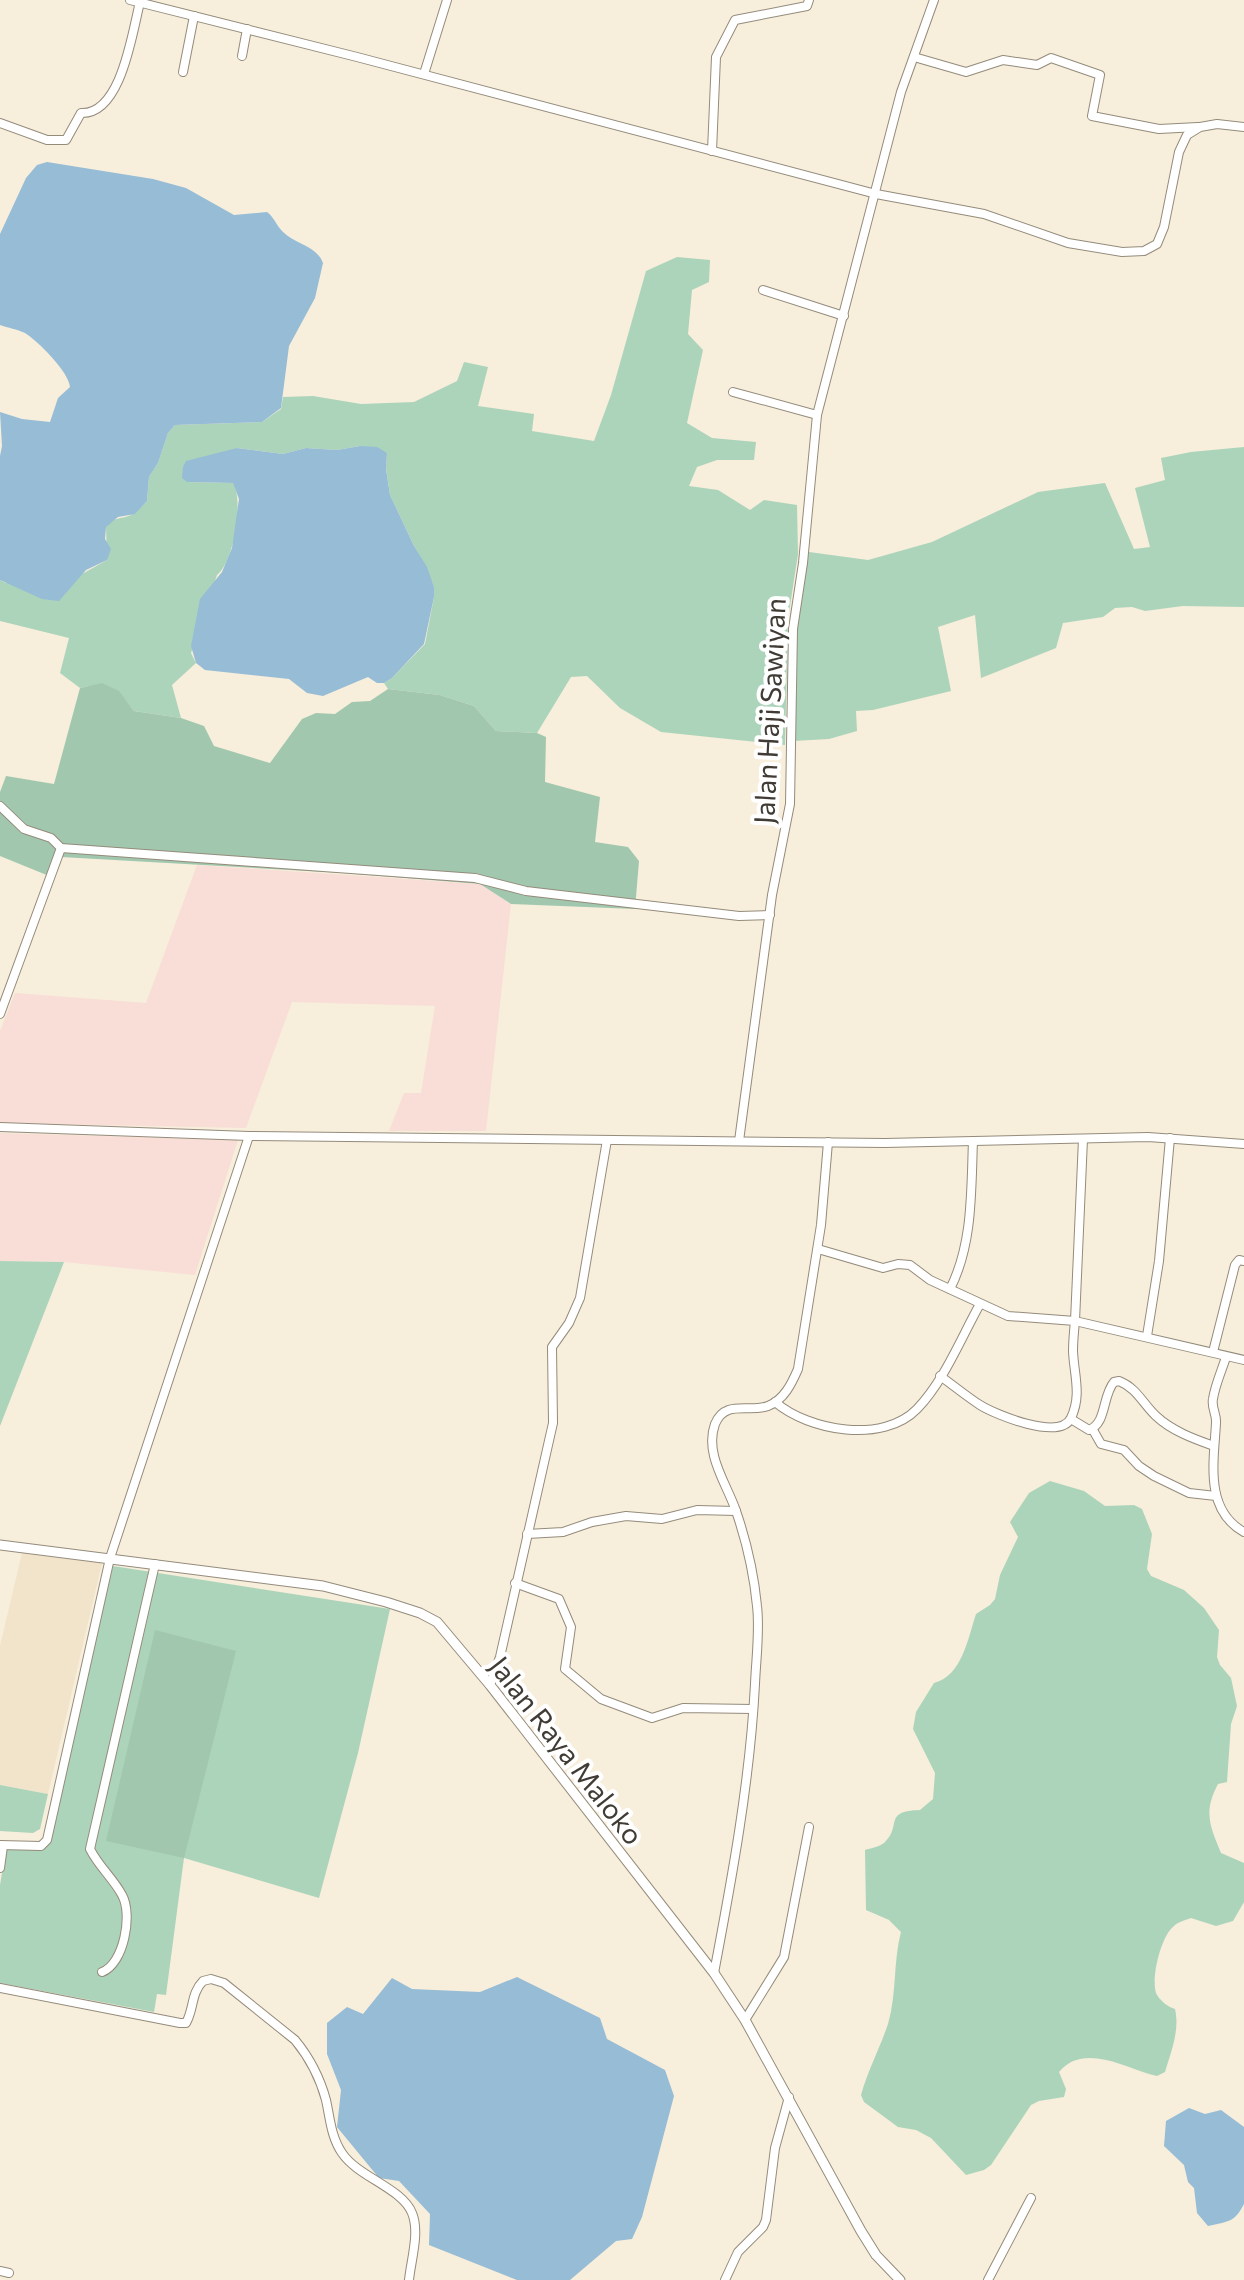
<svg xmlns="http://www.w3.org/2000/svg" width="1244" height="2280" viewBox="0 0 1244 2280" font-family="Commissioner,sans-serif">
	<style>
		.industrial { fill: #f8ded7 }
		.built { fill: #f2e4cb }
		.green { fill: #acd4ba }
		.forest { fill: #a1c8ae }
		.water { fill: #96bcd6 }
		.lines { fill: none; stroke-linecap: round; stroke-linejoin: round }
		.minor-casing { stroke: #948b7b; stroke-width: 10 }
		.tertiary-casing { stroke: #948b7b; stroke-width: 11 }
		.minor { stroke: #fff; stroke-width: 8 }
		.tertiary { stroke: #fff; stroke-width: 9 }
		.labels { text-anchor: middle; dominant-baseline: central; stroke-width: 8; stroke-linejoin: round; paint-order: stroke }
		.street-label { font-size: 28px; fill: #403c35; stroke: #fff }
	</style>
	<rect width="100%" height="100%" fill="#f7eedc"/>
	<g class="industrial">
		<polygon points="197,865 480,884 511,904 486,1131 389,1131 404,1093 421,1093 435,1006 292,1002 246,1128 0,1123 0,1031 15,993 146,1003"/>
		<polygon points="0,1133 238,1140 195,1275 64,1262 0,1261"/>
	</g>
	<polygon class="built" points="22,1553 102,1563 48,1794 0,1785 0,1646"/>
	<g class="green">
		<path d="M677,257l33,3 -1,22 -17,8 -4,44 15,16 -16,73 25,15 44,4 -2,18h-37l-20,7 -8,19 29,4 32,20 14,-10 33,5 1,49 -10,65 -3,126 -124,-13 -41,-24 -33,-32 -16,1 -34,56 -41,-2 -22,-25 -34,-11 -52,-6 -4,-6 8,-5 33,-34 9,-47v-10l-8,-20 -12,-21 -24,-51 -4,-27 1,-15 -27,-7 -23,4 -31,-2 -23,6 -46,-6 -50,34 46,1c11,17 1,79 -16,92l-26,78 5,10 -24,22 9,33 -47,-7c-18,-24 -24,-30 -54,-23l-20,-15 9,-35 -69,-17v-41l6,3 76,-9 25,-14 -1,-33c8,-11 14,-7 25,-12 5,-2 12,-10 16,-14l2,-24 9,-14 10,-30 7,-8 87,-3 19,-13 2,-12 30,-1 48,8 53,-2 43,-21 7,-19 24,5 -10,39 56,8 -2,17 62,10 17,-46 35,-124z"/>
		<polygon points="1244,447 1244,607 1183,606 1145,611 1132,607 1115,608 1103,617 1063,623 1056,648 981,678 975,615 938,627 951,691 873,710 856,711 857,731 829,739 793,741 795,616 809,552 868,560 932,542 1038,492 1105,483 1134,549 1150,547 1135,488 1165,480 1161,458 1191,452"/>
		<polygon points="0,1261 64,1262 0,1426"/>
		<path d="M1050,1481l34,10 21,15 29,-1 8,4 10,25 -5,35 4,7 33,14 20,18 15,22 -2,27 3,8 11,13 6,28 -6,18 -4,58 -9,2c-15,28 -8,42 3,69l23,10v39l-11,19 -17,5 -25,-8c-5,2 -13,4 -17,8 -13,10 -23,51 -18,67 3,7 12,14 19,16 5,21 -4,43 -10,63l-8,4 -8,-2c-28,-9 -67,-30 -90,-2l7,17 -2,8 -25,4 -8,4 -40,60 -7,5 -18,5 -35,-37 -15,-8 -18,-3 -34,-25 -3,-7c7,-25 19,-47 27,-71 9,-31 5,-62 13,-92l-12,-12 -23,-10 -1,-60c6,-2 14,-3 19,-7 19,-17 -2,-32 36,-33l13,-11 2,-26 -22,-44 3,-17 18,-29c28,-7 34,-45 42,-69l14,-9 5,-6 5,-24 18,-38 -8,-15 19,-29z"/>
		<polygon points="113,1566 390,1609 358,1753 319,1898 184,1858 166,1995 157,1994 154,2012 0,1983 0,1885 7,1843 48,1846"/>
		<polygon points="0,1785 48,1794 40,1829 33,1833 0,1831"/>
	</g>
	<g class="forest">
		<polygon points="102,683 119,691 134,711 181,718 204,726 214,746 270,763 302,719 316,713 335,714 352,702 370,701 388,689 440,695 474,706 496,731 537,733 546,737 545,782 600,797 595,842 628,847 639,861 635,909 511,904 480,884 343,873 61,857 54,878 0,856 0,792 6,776 54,784 80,688"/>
		<polygon points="155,1630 236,1651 184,1858 106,1841"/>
	</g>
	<g class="water">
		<path d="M47,162l106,17 33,9 48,27 33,-3c7,5 9,13 16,20 12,12 34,14 40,31l-8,35 -26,48 -8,62 -19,14 -87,3 -7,8 -10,30 -9,14 -2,24 -12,13 -17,3 -12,10 -1,12 6,10 -4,11 -21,10 -27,31 -17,-2 -42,-19v-124l2,-10 -2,-34 22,7 28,3 8,-24 12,-11c-1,-15 -32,-46 -45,-54 -8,-4 -17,-5 -25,-8v-91l26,-56 11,-13z"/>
		<polygon points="360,446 377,447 387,453 386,469 390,495 414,546 427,567 434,587 434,597 424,644 392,678 384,683 377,683 368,677 323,696 307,693 289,679 205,670 196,663 191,646 200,599 222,572 232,548 239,499 233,483 187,482 182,478 183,467 186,461 237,448 283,454 306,448 337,450"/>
		<polygon points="517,1977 600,2018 607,2039 665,2070 674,2096 642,2217 632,2239 616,2241 570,2280 517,2280 429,2245 430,2214 399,2181 379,2178 337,2127 341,2090 327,2054 327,2023 347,2007 363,2014 392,1978 412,1989 480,1992"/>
		<path d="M1189,2108l16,6 16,-4 23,17v77c-10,19 -15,17 -36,22l-11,-13 -3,-25 -6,-6 -4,-17 -20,-19 2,-25z"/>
	</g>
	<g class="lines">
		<g class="minor-casing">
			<g id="minor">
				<polyline points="130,0 357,57 876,194 984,214 1068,243 1122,252 1144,251 1157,244 1164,227 1179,152 1187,135 1200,127 1217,124 1244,127"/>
				<polyline points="242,56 247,29"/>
				<polyline points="914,57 966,72 1003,60 1037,65 1051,58 1100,75 1092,116 1159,129 1198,127"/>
				<polyline points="183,72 194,16"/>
				<polyline points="424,74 447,0"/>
				<path d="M0,123l47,17h19l15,-27c40,2 51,-79 59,-111"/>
				<polyline points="712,151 716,57 735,20 807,6 809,0"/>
				<polyline points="763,290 844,316"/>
				<polyline points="733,392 817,415"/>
				<polyline points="0,806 24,829 51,838 61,848 475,878 526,891 739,916 770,915"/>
				<polyline points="0,1014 61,848"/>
				<polyline points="0,1127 249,1136 885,1143 1148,1137 1244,1144"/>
				<polyline points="1083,1139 1075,1321 1244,1360"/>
				<polyline points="739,1141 772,895 790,804 793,629 803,563 817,415 901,92 934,0"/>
				<path d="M818,1249l65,19 15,-4 12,1 20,15 78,36 67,5c-1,10 -2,20 -2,30 1,24 9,44 -2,67 -11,23 -75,-3 -91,-13 -14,-9 -27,-20 -40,-29"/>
				<path d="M950,1289c23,-45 21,-98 23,-148"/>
				<polyline points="1147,1336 1159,1261 1170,1138"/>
				<polyline points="1213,1352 1235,1265 1239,1260 1244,1261"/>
				<path d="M1226,1357c-4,13 -11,28 -13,42 -2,8 4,16 3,24 -2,38 -12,87 28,109"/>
				<path d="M775,1402c34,29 108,42 142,7 27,-28 44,-71 63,-105"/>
				<path d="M1071,1419l18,11c18,-7 13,-34 25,-48l5,-1c18,7 24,23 37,35 16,15 38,23 58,30"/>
				<polyline points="1093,1430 1101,1444 1124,1450 1139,1466 1154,1476 1189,1493 1216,1496"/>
				<polyline points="527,1534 563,1532 592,1522 626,1516 662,1519 697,1510 736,1511"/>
				<polyline points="515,1583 559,1599 571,1627 565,1669 601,1699 652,1718 683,1708 753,1709"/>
				<polyline points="490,1685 500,1657 553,1423 552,1347 569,1323 580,1298 607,1140"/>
				<polyline points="0,1845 41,1846 47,1840 110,1558 249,1136"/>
				<polyline points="0,1868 3,1846"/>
				<path d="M102,1972c22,-8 31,-58 20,-77 -9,-17 -23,-28 -32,-46l65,-285"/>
				<path d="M714,1973c18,-95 36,-192 41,-289 1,-25 5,-53 2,-78 -3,-31 -11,-66 -21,-95 -9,-27 -32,-57 -21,-87 10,-25 34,-11 53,-18 16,-6 24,-23 30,-37l23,-144 7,-83"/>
				<path d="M0,1988l180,35h6c8,-14 5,-30 17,-42l8,-2 13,4 71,57c14,17 25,38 31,60 4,18 5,37 16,53 16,24 60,35 70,60 8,19 -1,47 -3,67"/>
				<polyline points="745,2020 784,1957 809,1827"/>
				<polyline points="0,2271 9,2273"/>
				<polyline points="725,2280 738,2252 763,2227 766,2220 775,2148 789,2097"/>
				<polyline points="988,2280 1031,2198"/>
			</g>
		</g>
		<g class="tertiary-casing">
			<polyline id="tertiary" points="0,1545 323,1586 386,1602 420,1613 437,1622 490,1685 714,1973 745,2020 861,2231 876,2255 900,2280"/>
		</g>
		<use href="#minor" class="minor"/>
		<use href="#tertiary" class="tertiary"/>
	</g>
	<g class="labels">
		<g class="street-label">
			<text transform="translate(769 711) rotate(-87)">Jalan Haji Sawiyan</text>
			<text transform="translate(567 1750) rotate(52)">Jalan Raya Maloko</text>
		</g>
	</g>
</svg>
